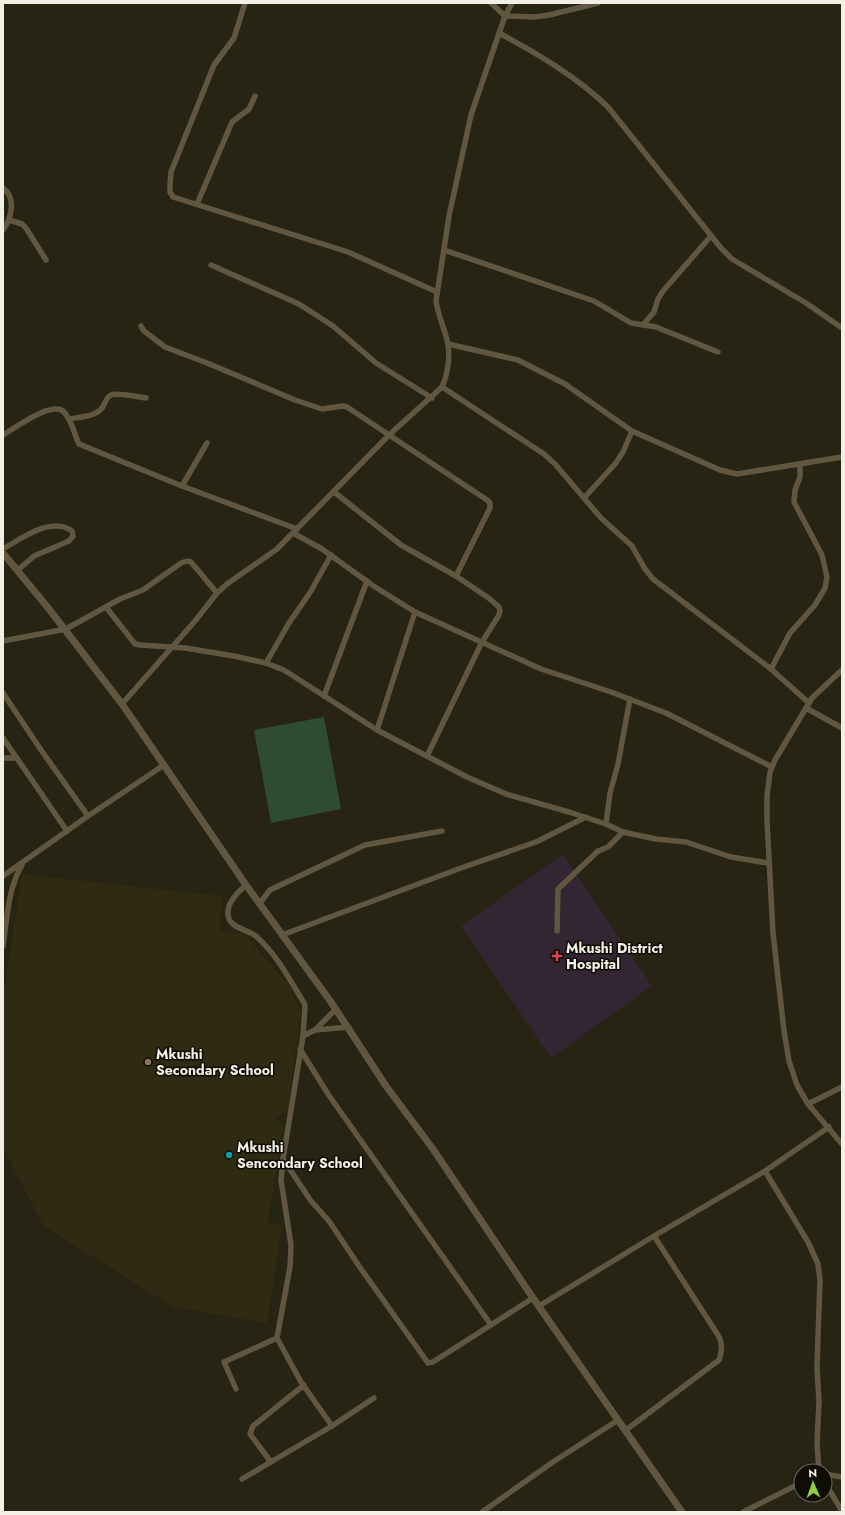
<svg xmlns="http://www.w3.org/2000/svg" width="845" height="1515" viewBox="0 0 845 1515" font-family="Jost,sans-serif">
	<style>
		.built { fill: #2f2a12 }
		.medical { fill: #332532 }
		.green { fill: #2f4c32 }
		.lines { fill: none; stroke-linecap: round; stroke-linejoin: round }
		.minor { stroke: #615741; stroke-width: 5.5 }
		.tertiary { stroke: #615741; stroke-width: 7 }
		.health-dot { fill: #e0444e; stroke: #0e0d06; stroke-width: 1.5 }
		.education-dot { fill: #8d6e63; stroke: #0e0d06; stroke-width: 1.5 }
		.culture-dot { fill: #0f9aa8; stroke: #0e0d06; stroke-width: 1.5 }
		.labels { text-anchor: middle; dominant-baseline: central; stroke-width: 3; stroke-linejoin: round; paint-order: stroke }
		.poi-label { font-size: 14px; font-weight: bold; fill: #f2f0e5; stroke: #0e0d06; text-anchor: start }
	</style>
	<rect width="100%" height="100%" fill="#272413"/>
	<polygon class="built" points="22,874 222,896 219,931 243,933 287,983 301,1011 287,1113 277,1115 276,1118 283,1128 268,1222 282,1226 267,1323 173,1307 44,1226 3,1149 3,996"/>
	<polygon class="medical" points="563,854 652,986 551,1058 461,926"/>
	<polygon class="green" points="324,717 341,809 271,823 254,730"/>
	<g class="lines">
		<g class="minor">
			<polyline points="245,3 234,38 214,65 171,172 170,186 170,192 173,197 348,252 437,292"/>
			<polyline points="491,3 505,16 535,17 549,15 598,3"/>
			<path d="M499,33c39,21 78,44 109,74l113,141 11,11 74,44 36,25"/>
			<path d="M3,188c14,10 8,31 0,42"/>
			<polyline points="197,204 232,122 249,109 255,96"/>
			<polyline points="9,220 22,224 26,228 46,260"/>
			<polyline points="444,250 594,301 631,323 656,327 718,352"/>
			<polyline points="211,265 299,304 333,326 376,363 432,398"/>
			<polyline points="643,325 654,312 658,299 663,291 711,236"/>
			<polyline points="141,326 144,331 165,347 207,363 295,400 322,409 343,406 347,407 487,500 490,503 490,508 456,576"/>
			<polyline points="448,344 518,360 565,384 632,431 720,470 737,474 842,457"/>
			<polyline points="442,387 544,454 555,464 601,518 632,546 645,569 653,579 771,669 809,703"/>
			<path d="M69,419c10,-2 26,-2 33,-11 3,-4 4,-11 9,-13 7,-3 26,2 35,3"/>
			<path d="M3,435c12,-7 49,-35 61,-23 8,8 10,22 15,32l103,42 115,43"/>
			<polyline points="182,486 207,443"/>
			<polyline points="334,492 401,545 456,576 490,599 499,607 500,611 499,615 482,642 427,756"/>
			<polyline points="584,498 615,464 623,452 632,431"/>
			<polyline points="293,533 322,549 372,585 415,612 541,669 611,692 666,713 772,767"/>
			<path d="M3,549c18,-10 47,-33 69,-18l1,5 -4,5 -35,15 -16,14"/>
			<polyline points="106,607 135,644 140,645 185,648 234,656 266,663 284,670 377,730 467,777 506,794 569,812 606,824 623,832 656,839 686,842 731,857 768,863"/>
			<polyline points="3,641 66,629 120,599 143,590 181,563 187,561 191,562 217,593"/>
			<polyline points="266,663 289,623 311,591 331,555"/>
			<polyline points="771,669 790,633 815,605 825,588 827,577 822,555 794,502 795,490 800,477 800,464"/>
			<polyline points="842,670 812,698 809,703 775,760 770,772 767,796 767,821 773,933 784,1031 789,1061 797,1085 808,1104 842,1144"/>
			<polyline points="3,693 41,750 88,816"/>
			<polyline points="324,696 367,581"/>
			<path d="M122,704l73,-83 22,-28 10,-9 50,-35 112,-114 53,-48c6,-14 8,-28 6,-43 -3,-15 -10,-28 -12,-43l13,-85 22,-101 34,-99 7,-13"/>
			<polyline points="806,708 842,728"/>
			<polyline points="377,730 415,612"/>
			<polyline points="3,738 67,831"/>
			<polyline points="3,758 17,758"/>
			<polyline points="606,824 610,793 618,764 630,699"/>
			<polyline points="3,876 88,816 164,765"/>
			<path d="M246,885c-9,8 -22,20 -17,34 4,10 21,11 28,18 20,18 33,43 47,66l1,3 -2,30 -20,123 -2,21 10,65 -1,22 -13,71 24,44 31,44"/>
			<polyline points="260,903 270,890 365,845 442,831"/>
			<polyline points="557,931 558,889 598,851 608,847 623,832"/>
			<polyline points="282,935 461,868 536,842 586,817"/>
			<path d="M3,946c4,-27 5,-58 19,-81"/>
			<polyline points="315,1030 336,1009"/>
			<polyline points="303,1036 315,1030 349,1027"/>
			<polyline points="300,1049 328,1094 491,1325"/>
			<polyline points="808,1104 842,1087"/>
			<polyline points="283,1159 311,1201 329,1221 359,1266 428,1363 433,1362 533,1298"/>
			<polyline points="765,1171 808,1242 818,1264 820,1280 817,1367 819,1402 817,1443 819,1471"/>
			<polyline points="539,1306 654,1236 765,1171 829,1127"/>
			<polyline points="236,1389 224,1362 277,1338"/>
			<path d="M626,1430l93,-70c3,-9 4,-16 -1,-25l-64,-99"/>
			<polyline points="271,1462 250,1434 253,1426 304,1385"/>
			<polyline points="825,1474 842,1477"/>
			<polyline points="242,1479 332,1426 374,1398"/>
			<polyline points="825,1483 842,1511"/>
			<polyline points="482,1512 553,1462 618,1420"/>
			<polyline points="743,1512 801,1483"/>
		</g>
		<polyline class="tertiary" points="3,553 49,609 122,704 246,885 331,1002 386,1086 433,1149 533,1298 682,1512"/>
	</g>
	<path class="health-dot" d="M555 950h4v4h4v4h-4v4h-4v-4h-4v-4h4z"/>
	<circle class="education-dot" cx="148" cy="1062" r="4"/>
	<circle class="culture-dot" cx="229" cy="1155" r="4"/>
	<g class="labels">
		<g class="poi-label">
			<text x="566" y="948">Mkushi District<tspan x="566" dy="16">Hospital</tspan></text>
			<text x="156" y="1054">Mkushi<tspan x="156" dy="16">Secondary School</tspan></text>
			<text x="237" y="1147">Mkushi<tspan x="237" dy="16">Sencondary School</tspan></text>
		</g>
	</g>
	<rect width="845" height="1515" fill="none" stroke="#f2f0e5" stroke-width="8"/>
	<g transform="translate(813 1483) rotate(358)"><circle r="19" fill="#0e0d06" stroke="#69685f"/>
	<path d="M0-3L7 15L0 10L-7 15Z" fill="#8fcd41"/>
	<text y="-6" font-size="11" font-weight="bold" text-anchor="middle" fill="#f2f0e5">N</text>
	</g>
</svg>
